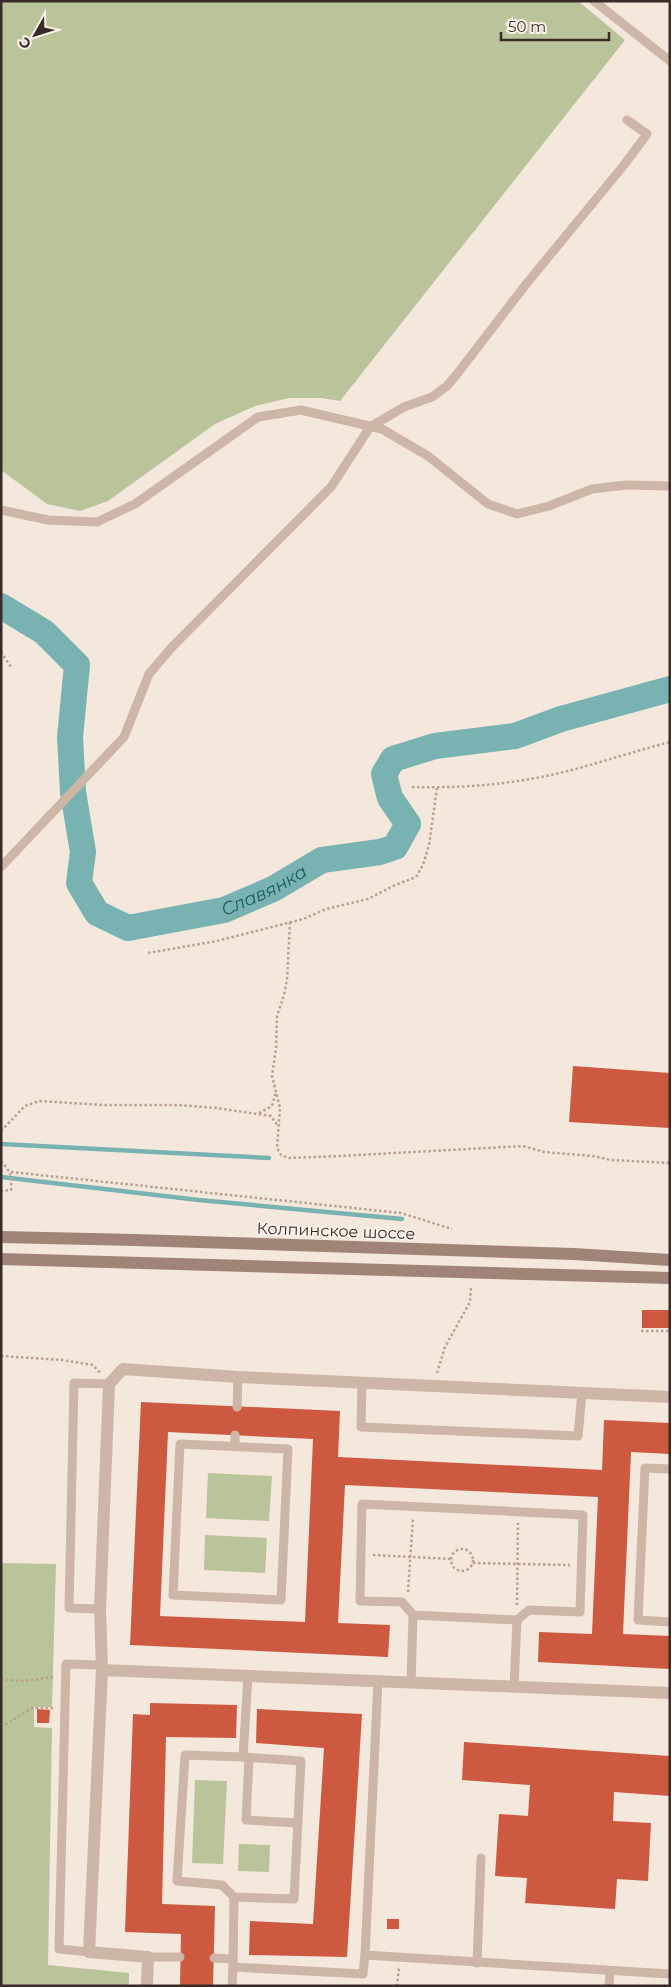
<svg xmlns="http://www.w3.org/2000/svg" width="671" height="1987" viewBox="0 0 671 1987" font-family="Montserrat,sans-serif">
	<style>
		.green { fill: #b9c49b }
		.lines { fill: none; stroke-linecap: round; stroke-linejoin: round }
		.stream { stroke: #79b3b1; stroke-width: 4.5 }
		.river { stroke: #79b3b1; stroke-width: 26 }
		.building { fill: #cd5941; fill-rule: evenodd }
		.path { stroke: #b9a091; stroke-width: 2.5; stroke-dasharray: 2.5 2.5; stroke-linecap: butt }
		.service { stroke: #cdb6a7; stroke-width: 9 }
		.minor { stroke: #cdb6a7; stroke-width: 12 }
		.secondary { stroke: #a18478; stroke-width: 12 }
		.labels { text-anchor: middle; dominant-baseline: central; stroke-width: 4; stroke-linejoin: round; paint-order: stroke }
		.street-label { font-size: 16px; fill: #392c28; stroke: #fbf1e9 }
		.water-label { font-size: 18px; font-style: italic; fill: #1b5d5d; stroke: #fbf1e9 }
	</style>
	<rect width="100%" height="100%" fill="#f4e7dc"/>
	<g class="green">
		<polygon points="1,1 578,1 625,40 340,401 321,398 289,398 255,406 215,424 108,501 80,511 47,504 1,470"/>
		<polygon points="208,1473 272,1476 269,1521 206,1518"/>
		<polygon points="205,1535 267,1538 265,1573 204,1570"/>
		<polygon points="1,1563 56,1564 52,1707 34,1707 34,1727 52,1728 48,1965 129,1973 129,1986 1,1986"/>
		<polygon points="195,1780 227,1781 223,1864 192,1863"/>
		<polygon points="239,1844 270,1845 269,1872 238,1871"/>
	</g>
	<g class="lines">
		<g class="stream">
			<polyline points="1,1144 269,1158"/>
			<polyline points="1,1177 199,1200 402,1219"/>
		</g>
		<path class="river" id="s1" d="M1,606l43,26 33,33 -7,72 3,55 10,60 -4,31 18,30 31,15 96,-18 49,-21 49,-29 58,-8 15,-5 13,-23 -18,-26 -6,-24 9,-15 42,-13 80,-10 46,-17 109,-30"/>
	</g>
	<g class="building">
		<polygon points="573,1066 670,1073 670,1128 569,1122"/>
		<rect x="642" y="1310" width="28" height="18"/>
		<path d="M141,1402l199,9 -2,46 264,13 2,-50 66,3v31l-39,-2 -8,182 47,2v33l-132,-7 1,-30 53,2 6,-137 -253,-12 -7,138 52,2 -2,32 -258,-12zM168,1432l145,7 -8,183 -145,-6z"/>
		<polygon points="150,1703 237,1705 236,1738 166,1737 162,1904 215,1906 213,1986 180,1986 181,1934 125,1932 133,1714 150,1715"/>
		<polygon points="37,1709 50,1710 49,1723 37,1723"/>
		<polygon points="257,1709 362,1714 347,1957 249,1955 250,1921 313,1924 324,1748 256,1743"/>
		<polygon points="464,1742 670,1756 670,1796 614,1792 613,1821 651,1823 648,1881 617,1879 615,1909 525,1903 527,1878 495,1876 499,1814 528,1816 530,1785 462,1780"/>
		<rect x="387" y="1919" width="12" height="10"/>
	</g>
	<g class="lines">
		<g class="path">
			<polyline points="1,652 11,667"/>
			<path d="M412,787c39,1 79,-1 118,-8 48,-8 93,-25 140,-37"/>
			<polyline points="290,922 287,980 284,995 277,1016 276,1048 272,1076 280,1108 277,1148 281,1155 289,1158 340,1156 523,1146 544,1152 593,1156 611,1160 670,1163"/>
			<polyline points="148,953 217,941 303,919 326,909 368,899 393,886 416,877 423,865 429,845 437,788"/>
			<polyline points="259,1113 272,1106 276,1092"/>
			<polyline points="1,1131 25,1106 39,1101 103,1105 179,1105 216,1108 271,1116 278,1126"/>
			<path d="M1,1161c10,12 11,13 10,29l-10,1"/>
			<polyline points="11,1172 401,1213 452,1229"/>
			<polyline points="641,1331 670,1331"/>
			<polyline points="1,1356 62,1360 93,1365 100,1373"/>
			<polyline points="437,1373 445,1347 470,1302 471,1287"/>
			<circle cx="462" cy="1560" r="11"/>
			<polyline points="373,1555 452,1559"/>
			<polyline points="473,1563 570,1565"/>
			<polyline points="408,1592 413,1518"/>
			<polyline points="517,1605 518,1523"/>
			<polyline points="1,1679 23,1681 54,1677"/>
			<polyline points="1,1727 32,1708 54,1708"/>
			<polyline points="397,1986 399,1967"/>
		</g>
		<g class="service">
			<polyline points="594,1 670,61"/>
			<polyline points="1,510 48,520 97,522 135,504 258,417 301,410 382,429 428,456 488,504 517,514 549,506 592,489 626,485 670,486"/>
			<polyline points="1,867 124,737 149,674 172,647 331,487 370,427 404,407 432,397 447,386 457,374 527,283 624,165 647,134 627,120"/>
			<polyline points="362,1383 361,1427 578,1436 582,1393"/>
			<polyline points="237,1407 238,1377"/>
			<polygon points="180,1444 288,1449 281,1600 173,1595"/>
			<polyline points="235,1446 235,1435"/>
			<polyline points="670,1469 645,1468 638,1620 670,1622"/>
			<polyline points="100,1609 69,1608 74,1383 109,1384"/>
			<polyline points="413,1615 402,1602 360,1601 362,1504 583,1515 580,1612 529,1610 517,1620"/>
			<polyline points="378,1681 365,1955 670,1974"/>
			<polyline points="411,1682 413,1615 517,1620 514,1687"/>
			<polyline points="249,1758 246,1820 298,1823"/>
			<polyline points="234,1897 222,1885 177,1881 185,1755 243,1757"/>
			<polyline points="89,1952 59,1949 66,1664 101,1665"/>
			<polyline points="148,1957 180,1957"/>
			<polyline points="214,1958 233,1959"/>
			<polyline points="477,1963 481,1858"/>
			<polyline points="233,1967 234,1897 294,1899 301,1761 243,1757 248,1676"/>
			<polyline points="232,1986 233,1967 363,1974 365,1955"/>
			<polyline points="609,1986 610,1971"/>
		</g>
		<g class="minor">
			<polyline points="102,1670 670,1693"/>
			<polyline points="147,1986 148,1957 89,1952 102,1670 100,1609 109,1384 123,1369 238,1377 670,1397"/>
		</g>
		<g class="secondary">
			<polyline points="1,1237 135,1240 574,1254 670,1260"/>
			<polyline points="1,1259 670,1278"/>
		</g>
	</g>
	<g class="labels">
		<g class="street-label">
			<text transform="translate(336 1231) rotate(2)">Колпинское шоссе</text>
		</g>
		<g class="water-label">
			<text stroke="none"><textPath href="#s1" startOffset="528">Славянка</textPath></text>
		</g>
	</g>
	<rect width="671" height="1987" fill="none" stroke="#392c28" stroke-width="5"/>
	<g transform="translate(35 35) rotate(231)" stroke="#fbf1e9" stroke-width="4" paint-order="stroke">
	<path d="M0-4L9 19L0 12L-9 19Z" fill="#392c28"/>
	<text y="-8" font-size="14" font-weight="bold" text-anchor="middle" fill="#392c28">С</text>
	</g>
	<path d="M501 32v8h108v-8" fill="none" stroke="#392c28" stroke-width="2.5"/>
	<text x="508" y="32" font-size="15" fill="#392c28" stroke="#fbf1e9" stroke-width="4" paint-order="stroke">50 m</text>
</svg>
